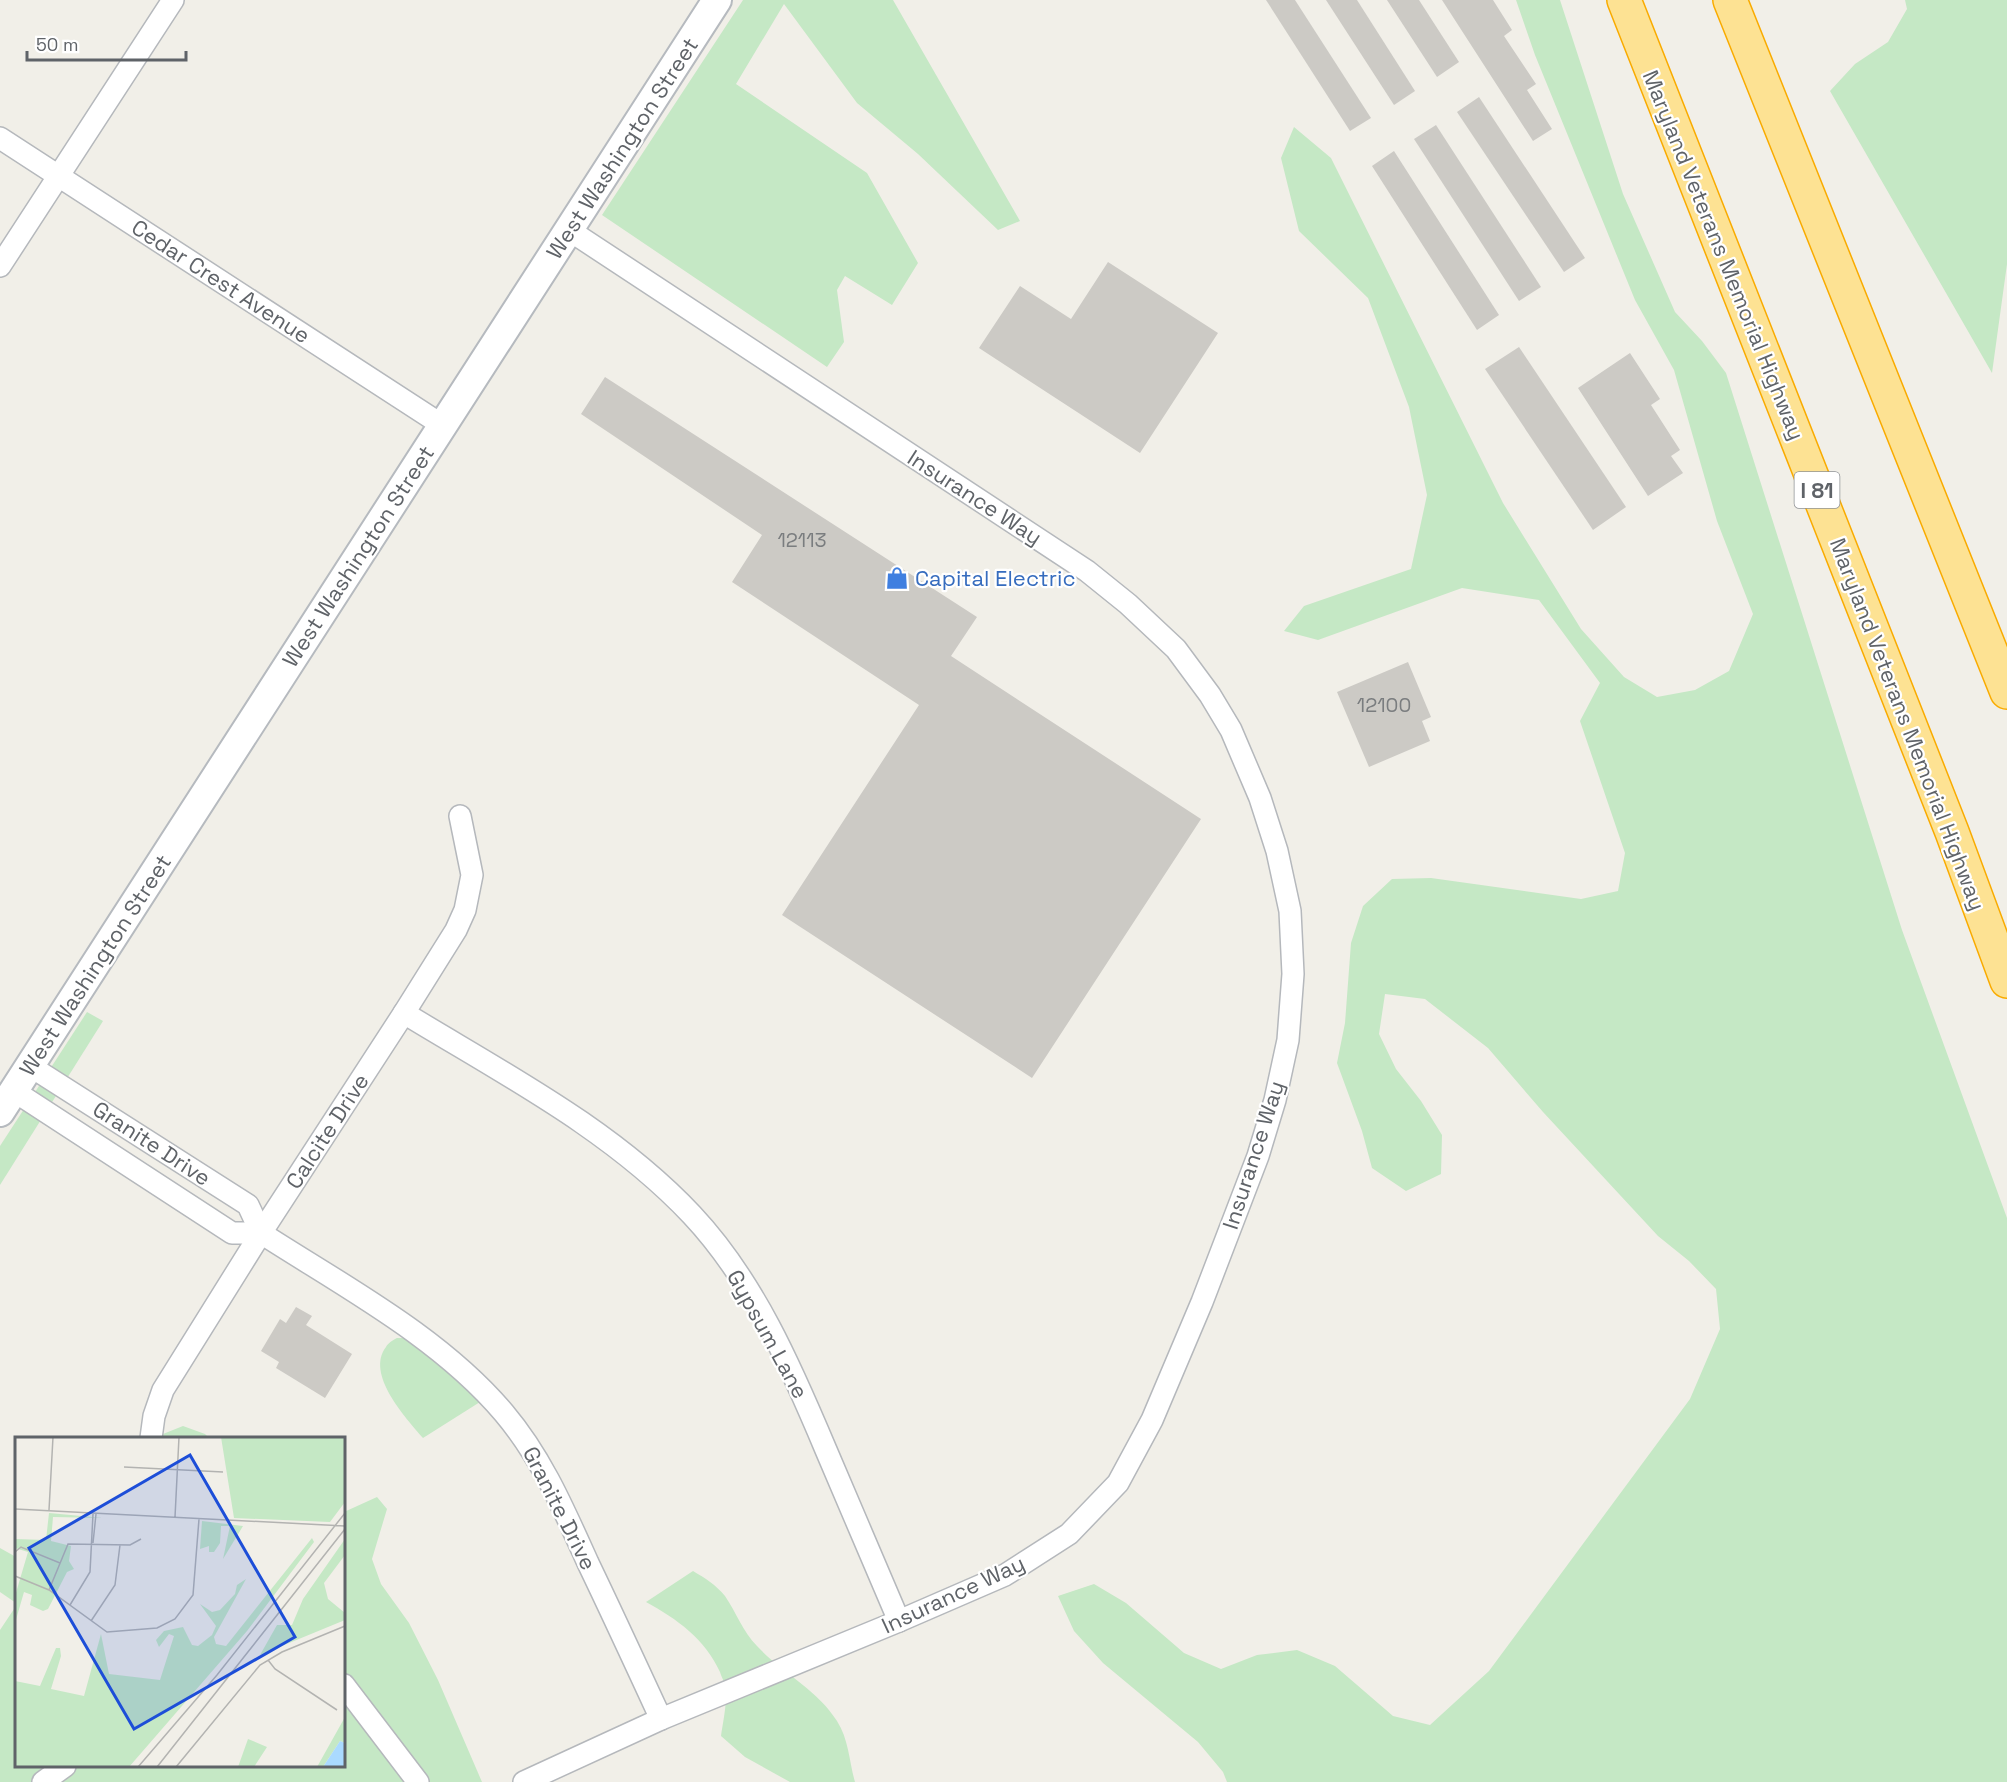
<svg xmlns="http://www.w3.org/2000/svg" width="2007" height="1782" viewBox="0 0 2007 1782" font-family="'Space Grotesk',sans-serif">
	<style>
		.green { fill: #c5e8c5 }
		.building { fill: #cccac5 }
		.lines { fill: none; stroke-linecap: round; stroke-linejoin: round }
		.street-casing { stroke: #b5b8bc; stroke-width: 24 }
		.secondary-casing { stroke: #b6babf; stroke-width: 32 }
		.highway-casing { stroke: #f9ab00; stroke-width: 36 }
		.street { stroke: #fff; stroke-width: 21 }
		.secondary { stroke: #fff; stroke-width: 28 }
		.highway { stroke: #fde293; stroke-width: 33 }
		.labels { text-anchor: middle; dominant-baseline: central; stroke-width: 4.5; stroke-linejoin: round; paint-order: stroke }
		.number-label { font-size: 20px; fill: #7a7d7f }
		.shield { fill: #fff; stroke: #8f9295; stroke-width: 1.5 }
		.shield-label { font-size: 21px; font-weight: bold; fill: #5f6368 }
		.street-label { font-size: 22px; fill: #5f6368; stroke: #fff }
		.shop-label { font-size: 22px; fill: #366cbe; stroke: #fff; text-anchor: start }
		.inset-road { fill: none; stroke: #b3b3b1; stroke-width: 1.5 }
		.view { fill: #1d4ed8; fill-opacity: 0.15; stroke: #1d4ed8; stroke-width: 3 }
		.inset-edge { fill: none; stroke: #5f6368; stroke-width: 3 }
	</style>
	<rect width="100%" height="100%" fill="#f1efe8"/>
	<g class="green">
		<polygon points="743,0 893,0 1020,221 998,230 918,154 857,103 784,4 736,84 867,173 918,263 892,305 845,276 837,290 844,342 827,367 602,215"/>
		<polygon points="1516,0 1560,0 1623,194 1675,312 1702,341 1726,373 1902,930 2007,1218 2007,1782 1227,1782 1223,1772 1198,1742 1103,1663 1074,1631 1058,1596 1094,1584 1126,1603 1184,1653 1221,1669 1257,1655 1297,1650 1335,1666 1393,1716 1430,1725 1489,1671 1690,1399 1720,1329 1716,1289 1689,1261 1658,1236 1543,1112 1488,1048 1425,999 1385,994 1379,1034 1396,1069 1421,1101 1442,1135 1441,1174 1406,1191 1372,1168 1362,1131 1337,1063 1345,1023 1351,943 1363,906 1392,879 1431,878 1581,899 1618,891 1625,853 1580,721 1600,683 1539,600 1462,588 1318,640 1284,631 1304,606 1411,569 1427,495 1409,407 1368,298 1299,231 1281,158 1294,127 1331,158 1503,503 1581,629 1624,677 1657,697 1695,690 1729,671 1753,614 1717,521 1674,370 1635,300 1535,55"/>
		<polygon points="1905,0 2007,0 2007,264 1992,373 1830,91 1855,64 1888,42 1907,9"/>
		<polygon points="87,1012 103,1021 0,1185 0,1146"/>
		<path d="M397,1338h14l69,64 -57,36c-17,-20 -58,-64 -37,-91 2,-4 7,-7 11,-9z"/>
		<polygon points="183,1426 205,1434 209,1438 159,1438 163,1434"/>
		<polygon points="377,1497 387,1509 372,1559 381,1584 409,1623 438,1680 482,1782 0,1782 0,1630 16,1606 16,1766 344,1766 344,1512"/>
		<polygon points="0,1548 16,1557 16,1603 0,1592"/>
		<path d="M693,1571c12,7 23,14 32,25 11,16 18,36 32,50 25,27 60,43 80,75 12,19 12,40 18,61h-65l-45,-25 -24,-21c2,-15 7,-35 4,-51 -1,-4 -4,-9 -5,-13 -15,-33 -43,-53 -74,-70z"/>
	</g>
	<g class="building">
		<polygon points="1266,0 1295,0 1371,118 1350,131"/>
		<polygon points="1326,0 1357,0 1415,91 1394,105"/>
		<polygon points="1387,0 1419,0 1459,62 1437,77"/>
		<polygon points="1442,0 1493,0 1512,30 1504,36 1536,84 1527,90 1552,129 1533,141"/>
		<polygon points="1479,97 1585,258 1564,272 1457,112"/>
		<polygon points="1436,125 1541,287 1519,301 1414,139"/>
		<polygon points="1394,151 1499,315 1477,330 1372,166"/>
		<polygon points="1108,262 1218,333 1140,453 979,348 1020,286 1071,319"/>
		<polygon points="1519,347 1626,507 1593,530 1485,369"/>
		<polygon points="1630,353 1660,399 1651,405 1680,450 1671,456 1683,473 1648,496 1578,388"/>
		<polygon points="605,377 977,617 951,656 1201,819 1032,1078 782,915 919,705 732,582 762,535 581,414"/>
		<polygon points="1408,662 1431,717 1422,721 1430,741 1369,767 1337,692"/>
		<polygon points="296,1307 312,1316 306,1325 352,1354 325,1398 276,1368 279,1362 261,1351 280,1319 286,1323"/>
	</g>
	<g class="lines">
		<g class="street-casing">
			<g id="street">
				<polyline points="0,138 442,425"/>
				<polyline points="0,266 173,0"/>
				<path d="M404,1013c100,61 207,116 288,202 62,66 99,152 134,235 24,57 49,114 73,171"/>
				<polyline points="30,1066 248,1205 261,1233"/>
				<path d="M14,1091l218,142h29c82,53 179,104 243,180 38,45 60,97 84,150 25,52 49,104 73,156"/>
				<polyline points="151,1438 154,1416 163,1390 261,1233 404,1013 456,930 465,910 472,875 460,816"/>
				<polyline points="344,1685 418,1782"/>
				<polyline points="43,1782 65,1766"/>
				<polyline points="524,1782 661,1719 899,1621 1005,1575 1069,1534 1118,1483 1152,1420 1202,1302 1258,1156 1275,1100 1288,1040 1293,974 1290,911 1277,851 1260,798 1231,730 1210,695 1176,649 1128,604 1087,571 569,230"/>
			</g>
		</g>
		<g class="secondary-casing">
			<polyline id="secondary" points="0,1112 717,0"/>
		</g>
		<g class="highway-casing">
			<g id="highway">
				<polyline points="1624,0 1952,832 2007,981"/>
				<polyline points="1730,0 2007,692"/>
			</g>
		</g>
		<use href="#street" class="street"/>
		<use href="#secondary" class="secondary"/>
		<use href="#highway" class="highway"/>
	</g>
	<defs>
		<g id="shop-bare" transform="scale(1.8)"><path d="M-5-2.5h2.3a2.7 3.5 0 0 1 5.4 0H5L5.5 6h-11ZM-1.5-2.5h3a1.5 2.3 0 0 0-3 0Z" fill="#3f7fe0" stroke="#fff" stroke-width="2.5" paint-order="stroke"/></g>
	</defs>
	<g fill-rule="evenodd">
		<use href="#shop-bare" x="897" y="578"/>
	</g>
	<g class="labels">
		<g class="number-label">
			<text x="802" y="540">12113</text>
			<text x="1384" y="705">12100</text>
		</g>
		<rect class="shield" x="1794.5" y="472" width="45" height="36" rx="4.5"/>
		<g class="shield-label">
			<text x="1817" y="490">I 81</text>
		</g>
		<g class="street-label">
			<text transform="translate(622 148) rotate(-57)">West Washington Street</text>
			<text transform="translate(1724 255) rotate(68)">Maryland Veterans Memorial Highway</text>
			<text transform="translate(221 281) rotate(33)">Cedar Crest Avenue</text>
			<text transform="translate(975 497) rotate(33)">Insurance Way</text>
			<text transform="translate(358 556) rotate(-57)">West Washington Street</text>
			<text transform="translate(1908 724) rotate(69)">Maryland Veterans Memorial Highway</text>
			<text transform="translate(95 965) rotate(-57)">West Washington Street</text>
			<text transform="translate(327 1131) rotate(-57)">Calcite Drive</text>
			<text transform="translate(152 1143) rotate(33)">Granite Drive</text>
			<text transform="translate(1253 1155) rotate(-72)">Insurance Way</text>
			<text transform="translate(768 1334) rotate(61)">Gypsum Lane</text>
			<text transform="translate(560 1508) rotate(63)">Granite Drive</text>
			<text transform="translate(953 1594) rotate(-25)">Insurance Way</text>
		</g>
		<g class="shop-label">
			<text x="915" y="578">Capital Electric</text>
		</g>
	</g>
	<g transform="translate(15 1437)">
		<rect width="330" height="330" fill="#f1efe8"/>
		<path d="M206,0h124v65l-15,20 -96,-4zM34,76l54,5 -50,-1 -2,24 20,5 -2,15 5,8 -7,3 -19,37 -5,2 -13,-6 2,-10 -8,-3 -9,31v-27l13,-44 -13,-4v-9l31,1zM187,84l41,5 -20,33 7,-33h-9l-1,17 -6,9h-5v-6l-9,3zM297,101l2,4 -67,89 -118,136h-114v-86l25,5 16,-38h4l1,8 -10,33 33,7 17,-62 8,40 51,6 14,-44 -5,-2 -10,13 -3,-7 8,-9 19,-4 9,18 6,1 14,-11 4,-9 -16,-22 12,8 8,-2 15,-16 2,-9 9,-6 -32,58 2,7 10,2zM330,102v16l-21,28 4,16 17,14v7l-85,35 17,-30h15l11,-26zM330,280v26l-5,-2 -17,26h-6zM233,302l19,8 -13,20h-16z" fill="#c5e8c5"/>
		<path d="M325,304l5,2v24h-22z" fill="#aadaff"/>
		<path class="inset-road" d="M109,30l99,5M0,72l330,17M34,73l4,-73M160,80l4,-80M78,106l3,-29M0,115l6,-5 39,16M0,139l34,14 58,42 50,-4 18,-9 18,-24 6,-76M34,153l19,-46 62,1 11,-6M55,168l20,-33 3,-58M76,184l24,-36 5,-40M253,223l7,9 62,41M123,330l79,-92 128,-162M142,330l188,-238M161,330l84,-102 22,-13 63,-26"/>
		<path class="view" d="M175,18l105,182 -161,92 -105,-181z"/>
		<rect width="330" height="330" class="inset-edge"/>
	</g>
	<path d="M27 51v9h159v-9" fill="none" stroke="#5f6368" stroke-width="3"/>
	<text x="36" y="51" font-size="18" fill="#5f6368" stroke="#ffffff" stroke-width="4.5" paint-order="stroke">50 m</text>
</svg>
